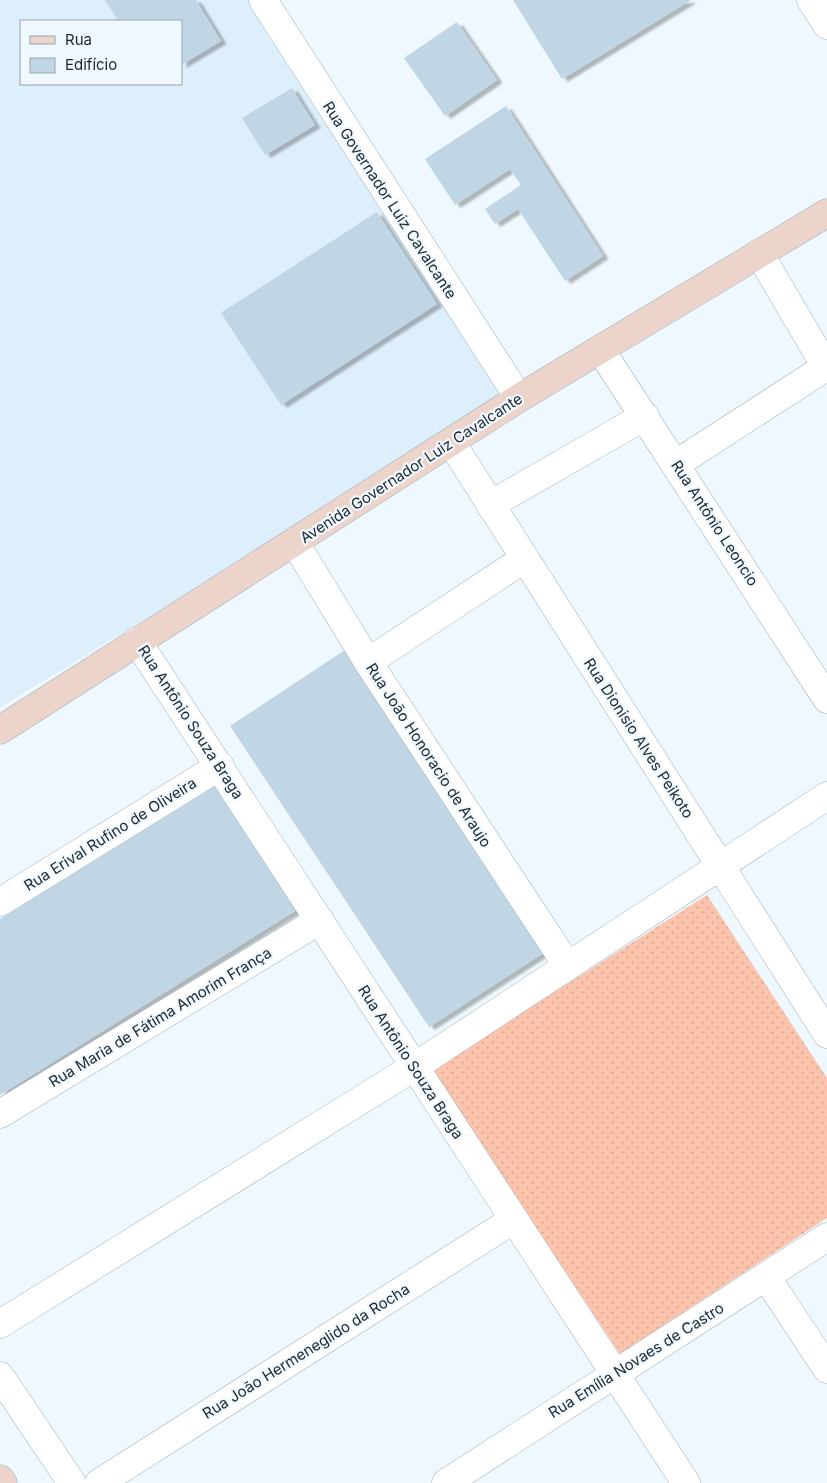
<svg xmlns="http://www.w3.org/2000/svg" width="827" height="1483" viewBox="0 0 827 1483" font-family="Inter,sans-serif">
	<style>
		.built { fill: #ddeffb; fill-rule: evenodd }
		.grass { fill: url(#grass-dots) }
		.building { fill: #c0d6e4; filter: url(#shadow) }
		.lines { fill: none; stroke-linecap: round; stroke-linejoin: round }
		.street-casing { stroke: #9db3c1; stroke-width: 29 }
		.secondary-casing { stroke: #9db3c1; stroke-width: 29 }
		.street { stroke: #fff; stroke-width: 28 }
		.secondary { stroke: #ecd4ca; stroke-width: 28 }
		.labels { text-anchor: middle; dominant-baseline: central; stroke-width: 4.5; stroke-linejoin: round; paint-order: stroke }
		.street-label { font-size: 15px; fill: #1f272d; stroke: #eff8fe }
	</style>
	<defs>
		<pattern id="grass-dots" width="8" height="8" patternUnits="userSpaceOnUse" patternTransform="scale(1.25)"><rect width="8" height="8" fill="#fcc3ad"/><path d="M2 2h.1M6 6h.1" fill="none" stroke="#d8a895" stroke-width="1.8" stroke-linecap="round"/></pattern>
		<filter id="shadow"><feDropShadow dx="5.5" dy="3" stdDeviation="1" flood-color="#0004"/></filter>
	</defs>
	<rect width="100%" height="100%" fill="#eff8fe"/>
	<path class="built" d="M0,0h268l244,399 -512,308zM21,21h160v63h-160z"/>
	<polygon class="grass" points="707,895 827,1078 827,1218 620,1354 432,1070"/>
	<g class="building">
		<polygon points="105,0 196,0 221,41 181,65 181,21 118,21"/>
		<polygon points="513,0 691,0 562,79"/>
		<polygon points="457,22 497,80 445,116 404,58"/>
		<polygon points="292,88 315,125 265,155 242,118"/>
		<polygon points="506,106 603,256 565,281 518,209 495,224 485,209 521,185 510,169 455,205 425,159"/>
		<polygon points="377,212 437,304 281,405 221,313"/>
		<polygon points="348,648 548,950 429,1027 230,726"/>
		<polygon points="218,776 298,909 0,1095 0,919"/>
	</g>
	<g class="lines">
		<g class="street-casing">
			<g id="street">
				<polyline points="263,0 519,398"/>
				<polyline points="811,0 827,25"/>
				<polyline points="759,253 827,369"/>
				<polyline points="600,349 827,699"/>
				<polyline points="451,442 827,1034"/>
				<polyline points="676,464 826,367"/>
				<polyline points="490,505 645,416"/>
				<polyline points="295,543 368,662 567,965"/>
				<polyline points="137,641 686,1483"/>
				<polyline points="368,662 524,559"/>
				<polyline points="0,902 220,766"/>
				<polyline points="0,1114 320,920"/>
				<polyline points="767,1278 827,1369"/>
				<polyline points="0,1324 414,1067 827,796"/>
				<polyline points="0,1376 72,1483"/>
				<polyline points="99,1483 513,1220"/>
				<polyline points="446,1483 827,1237"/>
			</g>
		</g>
		<g class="secondary-casing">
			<g id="secondary">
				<polyline points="0,730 519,398 827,213"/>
				<polyline points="0,1479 3,1483"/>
			</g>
		</g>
		<use href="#street" class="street"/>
		<use href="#secondary" class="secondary"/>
	</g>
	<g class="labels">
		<g class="street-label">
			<text transform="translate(390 200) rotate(57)">Rua Governador Luiz Cavalcante</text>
			<text transform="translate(411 468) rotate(-33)">Avenida Governador Luiz Cavalcante</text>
			<text transform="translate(715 523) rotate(57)">Rua Antônio Leoncio</text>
			<text transform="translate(191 722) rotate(57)">Rua Antônio Souza Braga</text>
			<text transform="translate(639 738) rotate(57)">Rua Dionisio Alves Peikoto</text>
			<text transform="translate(429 755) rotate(57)">Rua João Honoracio de Araujo</text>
			<text transform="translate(110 834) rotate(-32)">Rua Erival Rufino de Oliveira</text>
			<text transform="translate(160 1017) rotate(-31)">Rua Maria de Fátima Amorim França</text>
			<text transform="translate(411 1062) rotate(57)">Rua Antônio Souza Braga</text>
			<text transform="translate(306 1351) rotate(-32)">Rua João Hermeneglido da Rocha</text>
			<text transform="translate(636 1360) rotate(-32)">Rua Emília Novaes de Castro</text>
		</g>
	</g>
	<rect x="20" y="20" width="162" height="65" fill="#eff8fe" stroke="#9ca4aa"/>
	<rect x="30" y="36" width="25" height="8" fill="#ecd4ca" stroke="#9ca4aa"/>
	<text x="65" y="45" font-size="15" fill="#1f272d">Rua</text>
	<rect x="30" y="58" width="25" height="15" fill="#c0d6e4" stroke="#9ca4aa"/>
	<text x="65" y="70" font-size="15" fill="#1f272d">Edifício</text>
</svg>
